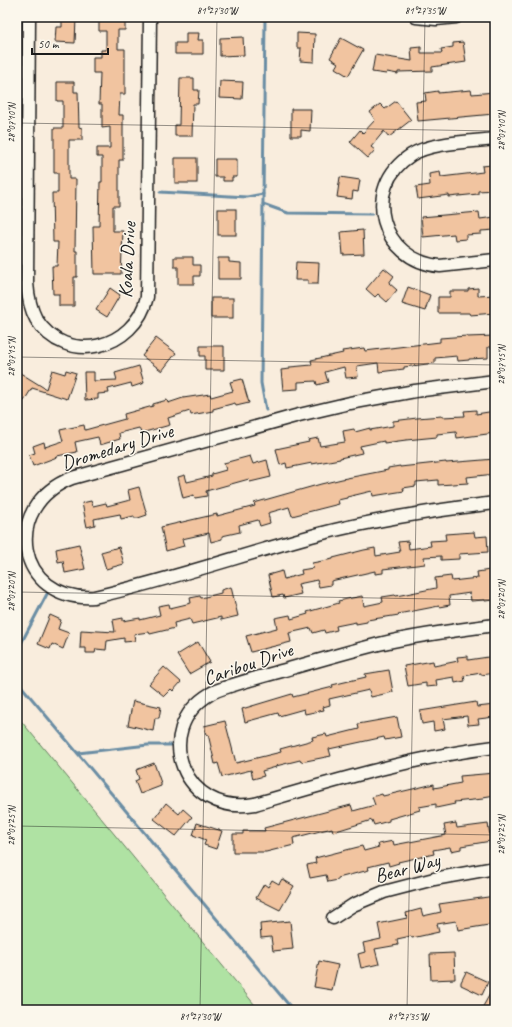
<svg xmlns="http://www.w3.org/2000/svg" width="512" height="1027" viewBox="0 0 512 1027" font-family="Caveat,sans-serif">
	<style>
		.green { fill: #afe2a3; stroke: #667f60 }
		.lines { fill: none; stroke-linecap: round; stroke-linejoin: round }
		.stream { stroke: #6a8da4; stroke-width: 3 }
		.building { fill: #f1c4a0; stroke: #1c1c1c }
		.minor-casing { stroke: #1c1c1c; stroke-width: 15 }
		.minor { stroke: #fbf7ec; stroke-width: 12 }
		.ticks { fill: none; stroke: #1c1c1c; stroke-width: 1; stroke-opacity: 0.45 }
		.labels { text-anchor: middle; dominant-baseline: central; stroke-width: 3; stroke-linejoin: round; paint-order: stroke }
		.street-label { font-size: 20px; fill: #1c1c1c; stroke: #fbf7ec }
		.neatline { fill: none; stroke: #1c1c1c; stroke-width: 1.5 }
		.ticks-label { font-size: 10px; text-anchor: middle; fill: #1c1c1c }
	</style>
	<rect width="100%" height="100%" fill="#f9eddd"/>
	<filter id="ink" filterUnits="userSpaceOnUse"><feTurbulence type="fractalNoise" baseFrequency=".025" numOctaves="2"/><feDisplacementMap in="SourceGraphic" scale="8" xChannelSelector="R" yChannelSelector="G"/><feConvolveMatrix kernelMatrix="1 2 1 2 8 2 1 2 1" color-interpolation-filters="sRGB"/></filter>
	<g filter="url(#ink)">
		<polygon class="green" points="17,716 259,1010 17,1010"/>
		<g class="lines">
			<g class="stream">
				<polyline points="265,17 261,383 266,410"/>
				<polyline points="160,192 247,197 263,194"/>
				<polyline points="263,204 288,213 372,214"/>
				<polyline points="17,651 47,594"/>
				<polyline points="17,681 293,1010"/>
				<polyline points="78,753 148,745 171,745"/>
			</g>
		</g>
		<g class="building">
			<polygon points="62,18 76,18 75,43 55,42 56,27 62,27"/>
			<polygon points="99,18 125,18 125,30 118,30 118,49 125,49 125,94 120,94 119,115 123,115 123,160 119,160 119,206 113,206 113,231 123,231 121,274 94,274 93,226 99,226 100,182 102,182 102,157 97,157 97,148 110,148 110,127 102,128 102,104 99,104 100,73 93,73 93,57 101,57 101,50 106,50 106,31 99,31"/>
			<polygon points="186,33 199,33 198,40 203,40 203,54 175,54 175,43 186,43"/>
			<polygon points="297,33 315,34 314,62 300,61 301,48 297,48"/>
			<polygon points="243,37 244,55 220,56 220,38"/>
			<polygon points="341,38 363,50 348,76 335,68 338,63 330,58"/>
			<polygon points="463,42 466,62 432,67 432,71 398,72 398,74 387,72 386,74 372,72 375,55 412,61 411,48 421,47 421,53 442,53 441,49 453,47 453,43"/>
			<polygon points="180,78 194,78 194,90 199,90 198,104 193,104 192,136 175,136 175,125 179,125"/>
			<polygon points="220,81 243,82 242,99 219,98"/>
			<polygon points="57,82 74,82 74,92 78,92 79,127 82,128 82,140 69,140 69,179 76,179 75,251 77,251 77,277 74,277 74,306 59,306 59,294 53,294 52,266 57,266 58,242 53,242 52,193 58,193 58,173 54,173 54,128 63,128 63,101 57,101"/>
			<polygon points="471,90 472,94 495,92 494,114 418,121 416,102 426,101 425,93 438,91 438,93"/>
			<polygon points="396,101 411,120 389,137 384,131 371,147 375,150 368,158 350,142 360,130 363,133 375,120 370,112 380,104 385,109"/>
			<polygon points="291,109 311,109 310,131 301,130 301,136 291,136"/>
			<rect x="175" y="158" width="22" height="25"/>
			<polygon points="215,159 237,159 237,177 232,177 232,181 223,181 223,177 215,177"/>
			<polygon points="492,165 492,169 495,168 495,190 478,191 478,194 449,197 449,195 418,199 416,187 430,185 429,174 440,172 441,177 483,172 482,166"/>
			<polygon points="340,177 360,180 358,192 353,191 352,199 337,197"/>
			<rect x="218" y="209" width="18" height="26"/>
			<polygon points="479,212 480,219 495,217 495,230 481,231 481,234 466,235 466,239 455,240 454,234 423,237 421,217"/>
			<polygon points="363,230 364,254 343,255 341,232"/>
			<polygon points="174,257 193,257 193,265 200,265 200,276 194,276 194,284 178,284 178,267 174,267"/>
			<polygon points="218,258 229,258 229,262 241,263 241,279 218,279"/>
			<polygon points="296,262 319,263 318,284 308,284 308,280 295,280"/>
			<polygon points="384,268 394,276 389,283 397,290 387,302 378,294 375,297 366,289"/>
			<polygon points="408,287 430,295 425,311 402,304"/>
			<polygon points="110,288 120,295 107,317 96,310"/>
			<polygon points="478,288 478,296 495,295 495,313 470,315 469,313 438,313 438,297 450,297 450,291 468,291 468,289"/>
			<rect x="211" y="298" width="22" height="20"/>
			<polygon points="467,336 467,337 495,336 495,347 488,347 488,358 469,359 469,360 458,361 457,356 435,358 435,363 404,367 404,369 379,372 378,363 357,366 358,377 346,378 344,367 325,372 328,382 317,385 316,381 298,382 298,389 283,390 281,370 290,369 290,367 312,365 311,360 343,353 342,351 364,348 365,351 440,342 440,338"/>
			<polygon points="156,338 176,353 162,371 142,356"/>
			<polygon points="200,346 224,346 224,370 205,370 205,356 200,356"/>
			<polygon points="139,366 144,383 132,387 131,383 108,389 109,393 98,394 98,399 85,400 84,372 94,372 94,381 117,380 115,373"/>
			<polygon points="52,370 65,374 66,370 76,373 67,399 32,388 24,401 17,396 17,371 46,389"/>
			<polygon points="242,379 249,403 236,406 235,403 213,409 213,411 191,415 190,411 168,418 170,425 141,433 139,428 119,433 120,439 100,445 98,437 75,442 77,452 57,456 57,457 33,466 29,455 35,453 33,446 44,442 45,447 63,441 60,430 84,425 85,430 125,419 124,414 153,406 153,404 167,400 168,403 183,398 210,394 211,397 233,391 230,382"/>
			<polygon points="476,410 476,414 495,411 495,433 457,438 456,432 437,434 437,437 406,440 384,443 384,441 360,446 362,453 340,458 340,459 312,464 312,463 287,468 286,463 280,465 276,449 309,442 308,440 318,438 320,446 345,442 343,431 354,429 355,432 370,428 370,430 393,426 393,421 417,418 442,416 442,417 465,416 464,411"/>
			<polygon points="250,456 253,464 267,460 271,477 250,482 249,479 206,491 207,496 195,498 194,495 183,498 178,477 185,475 187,482 212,476 212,474 226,470 224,463"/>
			<polygon points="495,459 495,474 467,477 468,483 438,485 438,480 416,482 416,486 403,488 404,491 373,496 372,491 347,497 347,498 338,500 339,504 292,516 289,507 268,513 270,523 260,526 258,520 239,525 240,532 222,536 222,539 211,542 209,533 182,539 184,546 166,551 161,527 217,514 217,516 255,506 254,503 321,484 342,479 388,470 388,468 400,466 400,467 446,462 446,463"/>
			<polygon points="139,487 147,515 138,518 134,518 134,516 121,519 120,514 94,519 95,525 87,527 82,503 91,501 93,506 106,503 107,506 130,500 128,490"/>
			<polygon points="474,532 475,537 487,536 488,552 459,554 459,559 441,560 441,556 424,557 425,564 383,569 383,573 375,574 375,571 331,581 331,585 319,587 317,580 298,584 301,594 284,598 283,595 273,597 268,575 282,571 284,579 302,574 301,570 313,568 312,563 333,559 333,558 364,550 375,548 376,556 400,552 398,542 408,541 409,549 431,546 430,541 446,540 445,534"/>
			<polygon points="79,544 85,569 65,573 63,561 58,562 56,549"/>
			<polygon points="119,547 124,564 106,569 101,552"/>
			<polygon points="490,570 491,576 495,576 495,600 485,601 485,600 471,601 470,593 449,596 450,605 439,607 439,606 398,614 399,615 367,620 367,622 356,624 356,622 336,626 337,630 325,633 324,630 313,633 311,628 289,633 291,642 251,652 246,636 277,628 275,618 290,615 291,619 308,614 307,612 339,603 338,601 362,596 364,606 383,602 382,597 395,595 396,596 436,588 435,578 451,576 452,581 478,578 477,572"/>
			<polygon points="231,587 238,616 221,620 221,617 192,624 190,619 174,623 175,628 150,634 149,632 134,634 135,641 124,642 124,638 107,641 106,650 96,649 95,653 86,653 86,648 80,648 81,630 115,632 113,620 123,618 123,621 140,618 140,620 160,615 158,606 169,604 170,608 191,603 190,598 200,596 201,598 221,593 221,590"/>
			<polygon points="50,615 61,620 58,629 69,633 63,649 52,644 50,649 38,644"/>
			<polygon points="198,642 210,662 189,674 177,655"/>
			<polygon points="468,656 468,660 495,656 495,673 481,675 481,673 464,676 465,681 455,683 454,677 436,680 437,686 426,687 426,683 408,686 404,666 433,661 434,666 458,661 457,657"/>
			<polygon points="164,667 181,682 173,691 171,689 164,696 149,684"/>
			<polygon points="389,670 393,692 371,697 369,690 329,699 330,705 323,707 324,710 305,714 304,709 279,716 278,713 245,722 242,709 292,694 293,697 333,687 332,685 366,677 365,674"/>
			<polygon points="133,701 161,707 159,718 155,718 153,731 128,725"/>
			<polygon points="476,702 477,707 495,705 495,717 478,719 479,724 468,725 467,716 443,719 445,729 434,731 433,722 422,724 420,711"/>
			<polygon points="397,717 401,737 385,740 384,737 329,749 331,756 301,762 300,760 276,766 276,767 262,771 264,776 253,779 251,770 222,777 218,763 215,764 208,734 206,735 204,726 225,721 236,763 281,752 280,749 313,740 312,737 326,734 327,737 359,729 358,724"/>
			<polygon points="154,763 161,783 161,786 140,794 135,781 139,779 136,770"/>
			<polygon points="495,773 495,795 483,797 483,799 454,802 455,804 436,808 436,804 419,807 420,810 389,819 389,821 374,825 372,820 333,832 332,828 293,838 294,845 266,852 233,852 233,834 243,834 243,831 265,831 264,828 351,805 353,811 375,805 372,797 382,794 383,796 434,784 434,788 461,783 460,776"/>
			<polygon points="166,803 179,814 183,809 192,817 176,836 154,819"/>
			<polygon points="197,823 222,831 216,849 204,845 206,840 193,835"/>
			<polygon points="456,823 457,828 488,824 491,841 461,846 461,849 451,851 450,847 433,850 434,854 398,862 399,863 389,866 388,862 368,867 369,870 338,878 338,880 328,882 326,875 310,878 307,865 316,863 315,858 362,846 364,851 379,847 378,844 393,841 394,845 446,835 444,825"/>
			<polygon points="282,879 294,886 280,910 256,898 264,884 268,887 272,880 279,884"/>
			<polygon points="495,896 495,924 458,930 456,921 437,924 439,932 412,938 411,936 397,939 398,945 375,949 379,964 361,968 358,954 365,952 363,943 381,939 378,924 407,918 406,913 421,909 423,916 441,912 439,904"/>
			<polygon points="290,921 293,949 273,951 271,937 261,938 260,924"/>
			<polygon points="454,953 455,979 431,980 430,954"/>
			<polygon points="319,961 338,965 332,990 314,987"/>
			<polygon points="466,972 488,982 482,995 461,985 461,982"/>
			<polygon points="495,985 495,1010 481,1010"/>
		</g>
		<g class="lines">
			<g class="minor-casing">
				<g id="minor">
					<path d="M29,17l-2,266c1,13 3,25 9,36 30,48 99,30 111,-22l3,-280"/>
					<polyline points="416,17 436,19 456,17"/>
					<path d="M495,139c-24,3 -64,3 -84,16 -51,33 -30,106 29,111l55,-6"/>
					<path d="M495,381l-80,10 -65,12 -51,12 -227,63c-72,28 -56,124 22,119 76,-17 150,-43 225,-63 58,-15 117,-24 176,-31"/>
					<path d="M495,625c-39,5 -78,10 -116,19 -32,8 -63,17 -94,26 -18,5 -37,10 -55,16 -6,2 -14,4 -20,8 -60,36 -26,123 45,110 79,-23 158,-47 240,-57"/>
					<polyline points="333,918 353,905 384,892 434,879 495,868"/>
				</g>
			</g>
			<use href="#minor" class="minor"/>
		</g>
	</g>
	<path class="ticks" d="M17,123l478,8M17,357l478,8M17,592l478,8M17,826l478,9M200,1010l17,-993M407,1010l18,-993"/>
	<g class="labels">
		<g class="street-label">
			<text transform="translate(127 260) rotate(-87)">Koala Drive</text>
			<text transform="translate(117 447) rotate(-17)">Dromedary Drive</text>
			<text transform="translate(248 664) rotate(-19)">Caribou Drive</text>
			<text transform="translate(407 868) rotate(-15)">Bear Way</text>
		</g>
	</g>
	<rect width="512" height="1027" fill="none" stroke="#fbf7ec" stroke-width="44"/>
	<path d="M32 48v6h76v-6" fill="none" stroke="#1c1c1c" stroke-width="2"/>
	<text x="38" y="48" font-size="12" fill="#1c1c1c" stroke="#fbf7ec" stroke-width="3" paint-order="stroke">50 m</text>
	<rect x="22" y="22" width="468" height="983" class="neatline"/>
	<g class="ticks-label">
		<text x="217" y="14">81°27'30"W</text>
		<text x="425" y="14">81°27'35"W</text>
		<text transform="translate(11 123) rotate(-90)" y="4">28°07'10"N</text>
		<text transform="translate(501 131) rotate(-90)" y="4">28°07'10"N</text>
		<text transform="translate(11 357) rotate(-90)" y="4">28°07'15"N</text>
		<text transform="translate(501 365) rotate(-90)" y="4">28°07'15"N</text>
		<text transform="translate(11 592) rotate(-90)" y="4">28°07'20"N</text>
		<text transform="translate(501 600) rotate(-90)" y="4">28°07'20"N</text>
		<text transform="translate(11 826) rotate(-90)" y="4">28°07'25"N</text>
		<text transform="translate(501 835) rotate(-90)" y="4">28°07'25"N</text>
		<text x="200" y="1020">81°27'30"W</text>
		<text x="408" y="1020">81°27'35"W</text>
	</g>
</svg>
